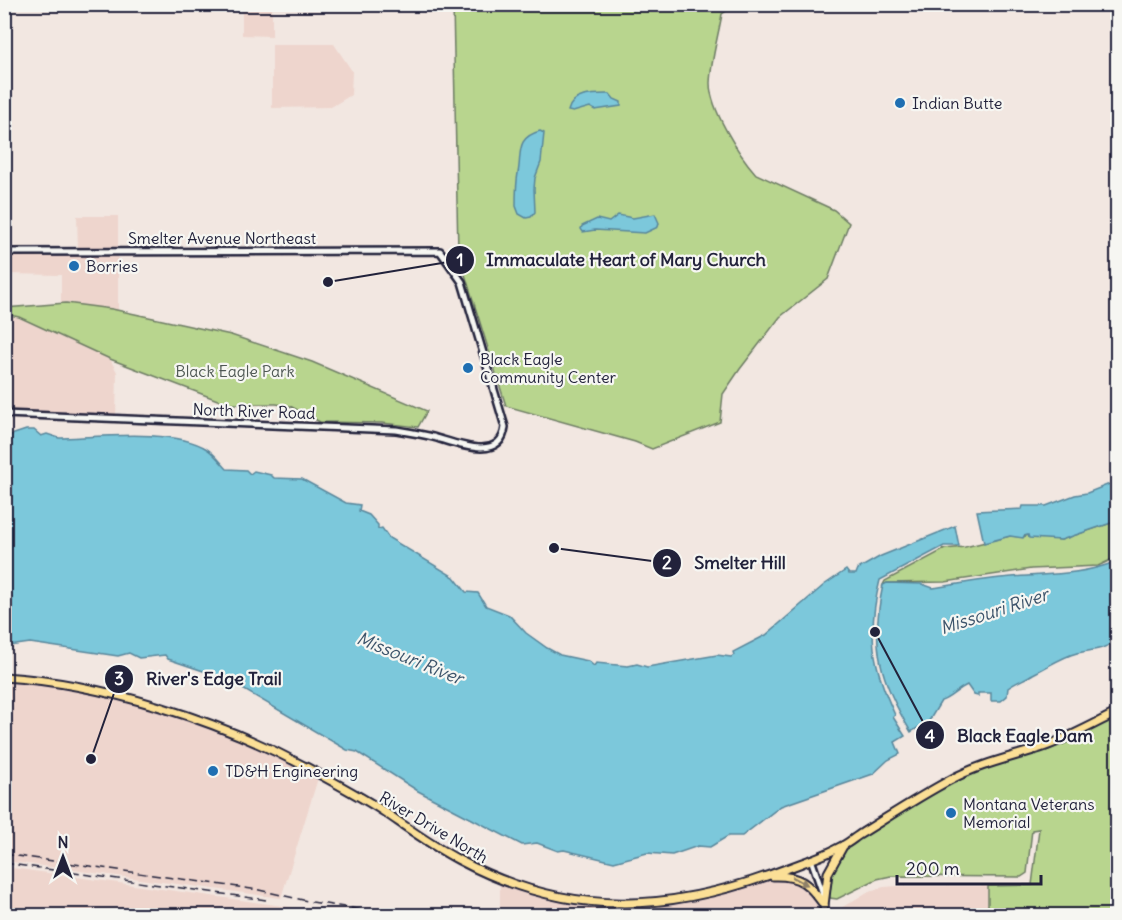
<svg xmlns="http://www.w3.org/2000/svg" width="1122" height="920" viewBox="0 0 1122 920" font-family="Delius,sans-serif">
	<style>
		.built { fill: #eed5cd }
		.green { fill: #b8d58e; stroke: #6d7c64; stroke-width: 1.5 }
		.water { fill: #7cc8db; stroke: #58869b; stroke-width: 1.5 }
		.lines { fill: none; stroke-linecap: round; stroke-linejoin: round }
		.tertiary-casing { stroke: #22223b; stroke-width: 10 }
		.primary-casing { stroke: #22223b; stroke-width: 11 }
		.tertiary { stroke: #f6f6f2; stroke-width: 5 }
		.primary { stroke: #fbdf96; stroke-width: 7 }
		.rail { stroke: #22223b; stroke-width: 1.5; stroke-dasharray: 9 4.5; stroke-linecap: butt }
		.oneway { fill: #8e8068 }
		.poi-dot { fill: #1f6fb2; stroke: #f6f6f2; stroke-width: 2 }
		.labels { text-anchor: middle; dominant-baseline: central; stroke-width: 4.5; stroke-linejoin: round; paint-order: stroke }
		.poi-label { font-size: 16px; fill: #22223b; stroke: #f6f6f2; text-anchor: start }
		.street-label { font-size: 16px; fill: #22223b; stroke: #f6f6f2 }
		.park-label { font-size: 16px; fill: #4f5854; stroke: #f6f6f2 }
		.water-label { font-size: 18px; font-style: italic; fill: #3d546b; stroke: #f6f6f2 }
		.leader { fill: none; stroke: #22223b; stroke-width: 2 }
		.callout-dot { fill: #22223b; stroke: #f6f6f2; stroke-width: 2 }
		.mark-label { font-size: 18px; text-anchor: middle; font-weight: bold; fill: #fff }
		.callout-label { font-size: 18px; text-anchor: middle; font-weight: bold; fill: #22223b; stroke: #f6f6f2; stroke-width: 4.5; stroke-linejoin: round; paint-order: stroke }
	</style>
	<rect width="100%" height="100%" fill="#f2e7e1"/>
	<filter id="ink" filterUnits="userSpaceOnUse"><feTurbulence type="fractalNoise" baseFrequency=".0167" numOctaves="2"/><feDisplacementMap in="SourceGraphic" scale="12" xChannelSelector="R" yChannelSelector="G"/><feConvolveMatrix kernelMatrix="1 2 1 2 8 2 1 2 1" color-interpolation-filters="sRGB"/></filter>
	<g filter="url(#ink)">
		<g class="built">
			<polygon points="242,5 272,5 272,36 242,35"/>
			<polygon points="272,44 334,44 352,71 351,95 331,107 272,108"/>
			<polygon points="77,216 118,216 118,310 61,303 61,275 5,274 5,252 78,252"/>
			<polygon points="5,314 19,317 110,359 117,372 116,419 5,414"/>
			<polygon points="5,677 68,685 194,719 257,744 319,775 281,898 5,861"/>
			<polygon points="5,867 311,910 351,915 5,915"/>
			<polygon points="766,877 797,878 824,905 824,916 500,916 500,879 577,899 650,903"/>
			<polygon points="898,886 988,886 988,915 829,915 830,910 841,908 869,891 884,887"/>
		</g>
		<g class="green">
			<path d="M453,5h282l-13,9c-4,23 -11,46 -12,69 0,26 29,72 46,91l78,36 15,13 -21,56 -48,38 -40,52 -17,25 -3,28 -68,27 -17,-7 -129,-36 -48,-154z"/>
			<polygon points="66,303 112,309 231,335 312,362 427,411 418,427 382,423 320,422 290,406 276,404 228,404 110,359 19,317 5,314 5,308"/>
			<polygon points="1117,521 1117,557 1098,566 1031,569 945,582 887,583 883,585 885,581 945,549 965,547 1010,536 1023,537 1028,535 1061,540"/>
			<path d="M1117,717v198h-129v-29l44,-1 7,-56 -7,1 -5,43 -6,4 -130,-1 -14,3 -40,20 -7,-1c-5,-19 8,-39 19,-52l101,-63 24,-11 77,-23z"/>
		</g>
		<g class="water">
			<path d="M610,94l4,5 7,3v4l-26,4 -5,-3 -17,5 -5,-1c4,-18 27,-17 42,-17z"/>
			<path d="M540,131l4,2 -3,29 -6,16 -1,11 1,23 -4,5 -5,1 -7,-4 -3,-8c0,-11 0,-22 2,-33 4,-20 -3,-35 22,-42z"/>
			<polygon points="655,214 659,223 658,227 645,233 595,230 583,232 581,229 582,226 597,219 609,222 618,215 633,218"/>
			<path d="M26,430h8l7,6 6,-2 12,4c39,-1 116,-10 148,11 8,5 14,14 20,20l19,1 4,4 4,-3 17,4 3,3 28,1 44,24 14,2 -1,6 10,4 9,10v4l4,-1 7,10 65,39 12,15 12,1 8,13 23,9 17,18 21,15 13,7 28,6 6,5 2,-3 32,3 9,-2 10,3 70,-12 14,2 3,-2 -1,-3 33,-17 58,-50 22,-15 3,4h7l2,-5 23,-13 74,-30 4,20h-15l-64,34c-13,52 -8,86 15,135l-2,2 12,19 -10,6 5,12 -12,6 -15,14 -92,32 -39,30h-14l-18,11 -12,-1 -26,9 -25,-2 -33,9 -50,-12 -6,1 -21,-8 -15,2 -104,-54 -61,-39 -10,-2 -123,-72 -56,-19 -3,-4 -26,3 -10,-5 -11,3 -88,-13 -21,3 -4,-1v-208z"/>
			<path d="M1117,481v40l-56,19 -32,-2 -1,-3 -4,1 -1,2 -13,-2 -26,7 -7,-32c15,-1 32,-1 45,-2l1,-3h23l29,-11 12,-2z"/>
			<path d="M1117,561v79c-15,11 -23,9 -40,13 -16,4 -29,14 -44,21 -8,5 -17,8 -25,14l-1,8 -6,5h-10v-8h-13v3l-4,-1 -7,-10c-9,4 -18,14 -26,16l-12,20 -18,11c-31,-51 -41,-87 -28,-147l4,-2 35,1 11,4c26,-4 52,-9 79,-11 35,-3 72,-2 105,-16z"/>
		</g>
		<g class="lines">
			<g class="tertiary-casing">
				<g id="tertiary">
					<path d="M4,252l436,-1 22,31 43,145c-4,36 -50,16 -72,10 -12,-3 -25,-5 -37,-7l-392,-16"/>
					<polyline points="811,859 822,891 824,916"/>
				</g>
			</g>
			<g class="primary-casing">
				<g id="primary">
					<path d="M4,677c98,6 214,43 300,89 26,14 54,29 79,45 25,17 49,35 76,49 111,59 212,53 327,9 18,-7 38,-13 56,-23 7,-3 13,-9 20,-13 29,-18 58,-37 88,-53 31,-17 64,-23 96,-34 25,-9 48,-22 72,-34"/>
					<path d="M773,876c27,-1 36,8 51,29"/>
					<polyline points="824,905 828,873 843,846"/>
				</g>
			</g>
			<use href="#tertiary" class="tertiary"/>
			<use href="#primary" class="primary"/>
			<g class="rail">
				<polyline points="4,854 259,890 312,902 402,916"/>
				<polyline points="4,863 266,900"/>
			</g>
		</g>
		<defs><path id="oneway-solid" d="M-6-.8H1V-3.2L6.5 0L1 3.2V.8H-6Z" transform="scale(1.5)"/></defs>
		<use class="oneway" href="#oneway-solid" transform="translate(800 881) rotate(28)"/>
	</g>
	<g class="poi-dot">
		<circle cx="900" cy="103" r="6"/>
		<circle cx="74" cy="266" r="6"/>
		<circle cx="468" cy="368" r="6"/>
		<circle cx="213" cy="771" r="6"/>
		<circle cx="951" cy="813" r="6"/>
	</g>
	<g class="labels">
		<g class="poi-label">
			<text x="912" y="103">Indian Butte</text>
			<text x="86" y="266">Borries</text>
			<text x="480" y="359">Black Eagle<tspan x="480" dy="18">Community Center</tspan></text>
			<text x="225" y="771">TD&amp;H Engineering</text>
			<text x="963" y="804">Montana Veterans<tspan x="963" dy="18">Memorial</tspan></text>
		</g>
		<g class="street-label">
			<text x="222" y="238">Smelter Avenue Northeast</text>
			<text transform="translate(254 411) rotate(2)">North River Road</text>
			<text transform="translate(434 827) rotate(31)">River Drive North</text>
		</g>
		<g class="park-label">
			<text x="235" y="371">Black Eagle Park</text>
		</g>
		<g class="water-label">
			<text transform="translate(994 611) rotate(-18)">Missouri River</text>
			<text transform="translate(410 658) rotate(22)">Missouri River</text>
		</g>
	</g>
	<path class="leader" d="M328 282L460 260M554 548L667 563M91 759L119 679M875 632L930 735"/>
	<g class="callout-dot">
		<circle cx="328" cy="282" r="6"/>
		<circle cx="554" cy="548" r="6"/>
		<circle cx="91" cy="759" r="6"/>
		<circle cx="875" cy="632" r="6"/>
		<circle cx="460" cy="260" r="15"/>
		<circle cx="667" cy="563" r="15"/>
		<circle cx="119" cy="679" r="15"/>
		<circle cx="930" cy="735" r="15"/>
	</g>
	<g class="mark-label">
		<text x="460" y="266">1</text>
		<text x="667" y="569">2</text>
		<text x="119" y="685">3</text>
		<text x="930" y="742">4</text>
	</g>
	<g class="callout-label">
		<text x="626" y="266">Immaculate Heart of Mary Church</text>
		<text x="740" y="569">Smelter Hill</text>
		<text x="214" y="685">River's Edge Trail</text>
		<text x="1025" y="742">Black Eagle Dam</text>
	</g>
	<rect width="1122" height="920" fill="none" stroke="#f6f6f2" stroke-width="24"/>
	<rect x="12" y="12" width="1098" height="896" fill="none" stroke="#22223b" stroke-width="2" filter="url(#ink)"/>
	<g transform="translate(63 857)" stroke="#f6f6f2" stroke-width="4.5" paint-order="stroke">
	<path d="M0-4.5L10 22L0 15L-10 22Z" fill="#22223b"/>
	<text y="-9" font-size="16" font-weight="bold" text-anchor="middle" fill="#22223b">N</text>
	</g>
	<path d="M897 875v9h144v-9" fill="none" stroke="#22223b" stroke-width="3"/>
	<text x="906" y="875" font-size="18" fill="#22223b" stroke="#f6f6f2" stroke-width="4.5" paint-order="stroke">200 m</text>
</svg>
